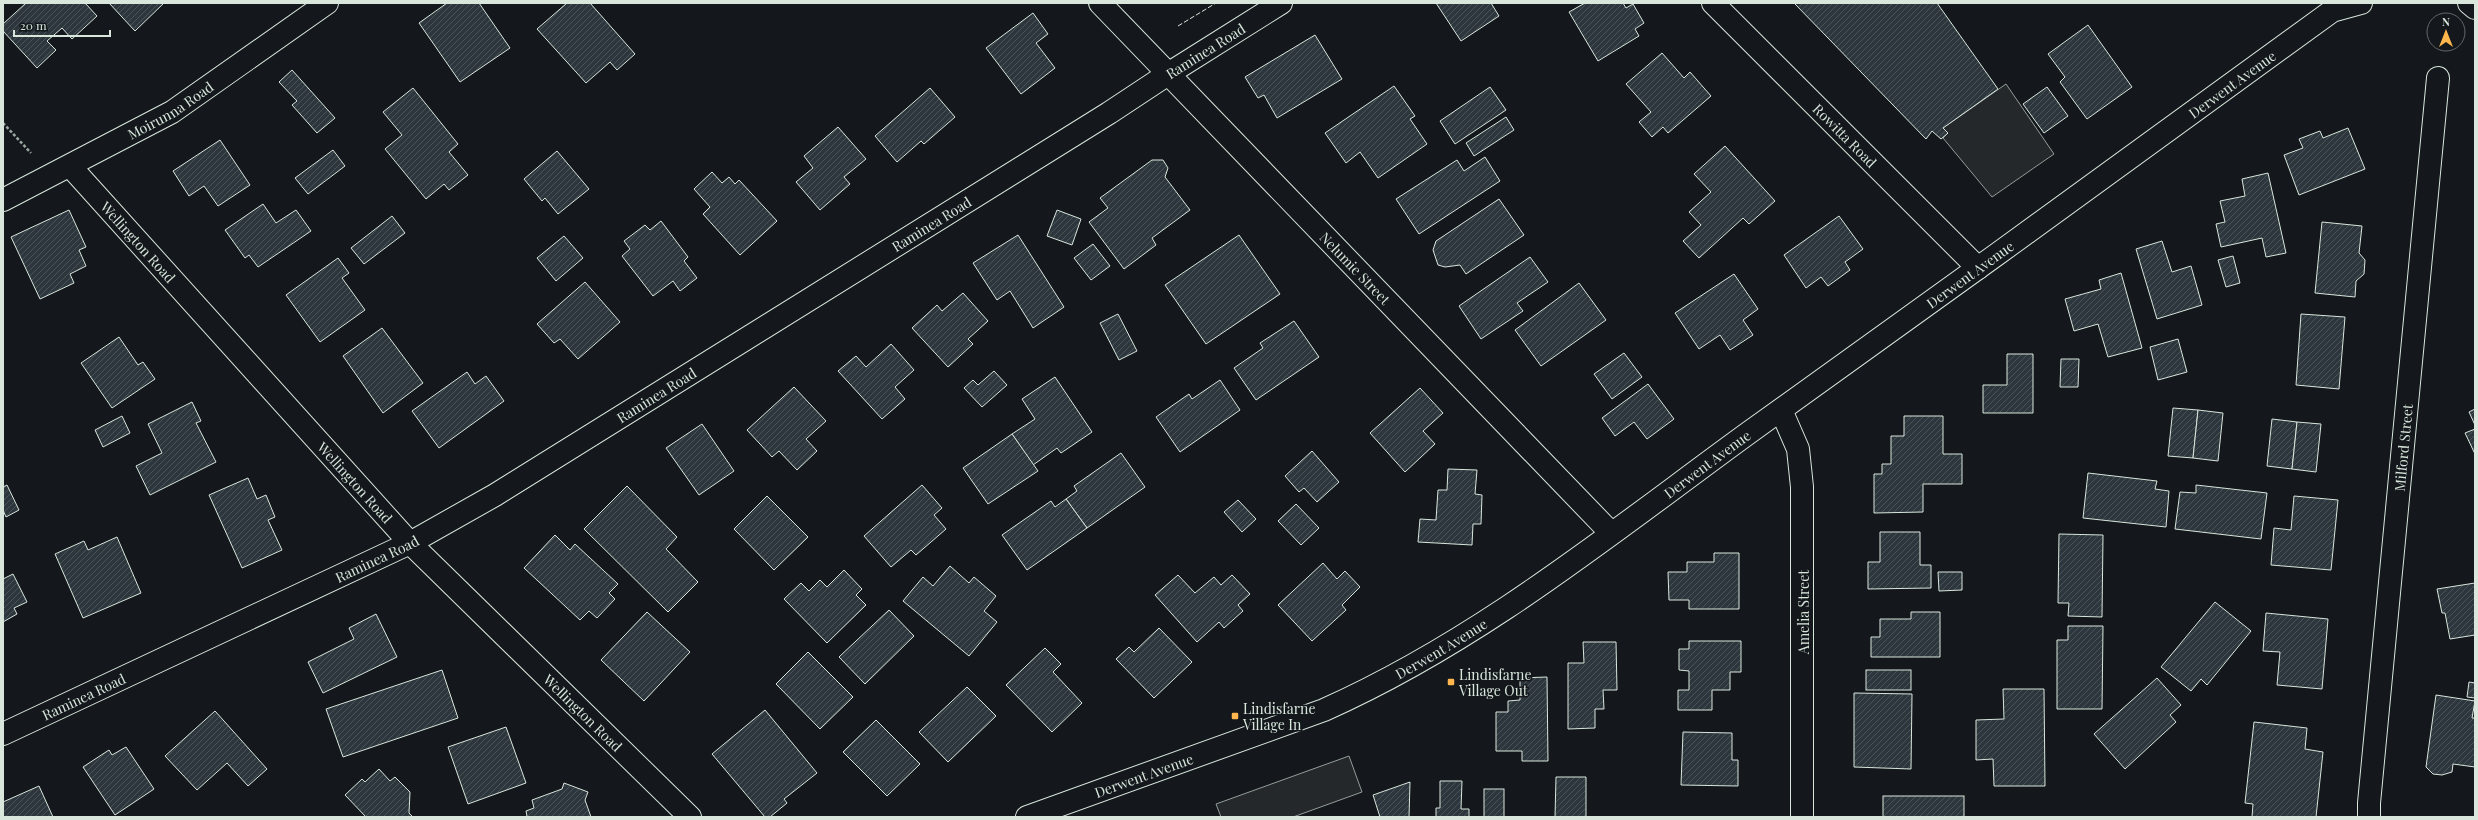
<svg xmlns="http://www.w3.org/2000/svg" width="2478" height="820" viewBox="0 0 2478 820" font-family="'Playfair Display',serif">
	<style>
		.parking { fill: #24282b; stroke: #939e99 }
		.building { fill: url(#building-hatch); stroke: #d8e6dc }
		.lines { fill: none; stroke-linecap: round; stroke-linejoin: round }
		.street-casing { stroke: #d8e6dc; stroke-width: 24 }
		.primary-casing { stroke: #d8e6dc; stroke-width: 24 }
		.path { stroke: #9da8a2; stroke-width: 2.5; stroke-dasharray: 3 2; stroke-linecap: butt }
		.street { stroke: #14181c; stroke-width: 22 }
		.primary { stroke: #14181c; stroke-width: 22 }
		.fence { stroke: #d8e6dc; stroke-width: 1; stroke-dasharray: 5 2; stroke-linecap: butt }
		.poi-dot { fill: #ffb74d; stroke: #14181c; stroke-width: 1.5 }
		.labels { text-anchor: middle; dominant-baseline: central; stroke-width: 3; stroke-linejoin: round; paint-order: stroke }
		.street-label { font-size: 14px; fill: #d8e6dc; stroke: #14181c }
		.poi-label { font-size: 14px; fill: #d8e6dc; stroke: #14181c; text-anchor: start }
	</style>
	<defs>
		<pattern id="building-hatch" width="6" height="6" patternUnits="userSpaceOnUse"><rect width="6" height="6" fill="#2c363c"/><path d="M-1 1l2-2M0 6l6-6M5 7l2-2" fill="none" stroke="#4a5358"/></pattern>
	</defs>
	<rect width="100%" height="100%" fill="#14181c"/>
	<g class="parking">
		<polygon points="2006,84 2054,154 1992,197 1943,138 1948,133 1943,128"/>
		<polygon points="1349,756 1362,792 1293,817 1221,817 1216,804"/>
	</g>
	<g class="building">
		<polygon points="26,3 85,3 97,16 72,39 62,28 47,41 56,50 37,68 3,31 3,24"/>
		<polygon points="109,3 164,3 135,31"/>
		<polygon points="447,3 479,3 510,48 460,82 419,23"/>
		<polygon points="567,3 590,3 635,54 617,70 610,62 586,83 537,29"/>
		<polygon points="1436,3 1491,3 1499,16 1461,41"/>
		<polygon points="1585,3 1623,3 1626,8 1633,4 1644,23 1635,29 1639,36 1598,61 1569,12"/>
		<polygon points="1796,3 1937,3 1998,89 1943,128 1948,133 1941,139 1932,131 1926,139 1795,4"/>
		<polygon points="1033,13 1048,34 1036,43 1055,68 1021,94 986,48"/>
		<polygon points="2088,25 2132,87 2087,119 2060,82 2065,77 2048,54"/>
		<polygon points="1315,35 1342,79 1277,118 1264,95 1258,98 1245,77"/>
		<polygon points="1662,53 1684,78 1690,72 1711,96 1668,133 1663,127 1652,137 1639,122 1651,112 1626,84"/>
		<polygon points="292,70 335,118 317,133 292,105 297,101 279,82"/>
		<polygon points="1394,86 1415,116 1410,119 1427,144 1378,178 1360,152 1346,163 1325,133"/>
		<polygon points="1490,87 1506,110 1455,144 1440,121"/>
		<polygon points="2047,87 2068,116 2044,133 2023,104"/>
		<polygon points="413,88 458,144 449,152 468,175 449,190 444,184 426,199 385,149 402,135 383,112"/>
		<polygon points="930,88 955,117 924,144 921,141 897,162 875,136"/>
		<polygon points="1506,117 1514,130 1474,156 1466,143"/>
		<polygon points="838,127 866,159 844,177 850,184 820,210 796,182 813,168 804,156"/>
		<polygon points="2348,128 2365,169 2299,195 2284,155 2303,148 2299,139 2320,131 2323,138"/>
		<polygon points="220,140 250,185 218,206 204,186 189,196 173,171"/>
		<polygon points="1725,146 1775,201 1749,224 1743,218 1699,258 1683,241 1701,225 1689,212 1711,192 1694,174"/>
		<polygon points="333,150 345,166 308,194 295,178"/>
		<polygon points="557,151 589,189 558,214 545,198 542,201 524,179"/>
		<polygon points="1485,157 1500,181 1419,234 1396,199 1457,160 1464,171"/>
		<polygon points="1152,160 1163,160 1168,168 1165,177 1190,210 1152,238 1156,245 1124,269 1089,222 1108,208 1100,198"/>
		<polygon points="712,172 722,183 729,177 735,184 739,180 777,221 740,255 703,214 710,207 694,189"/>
		<polygon points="2268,173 2286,253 2266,257 2262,238 2221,247 2216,224 2225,222 2220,201 2245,196 2242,179"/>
		<polygon points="1499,199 1524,235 1466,274 1460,265 1445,267 1438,265 1433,250 1436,241"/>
		<polygon points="263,204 276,223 296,210 311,231 258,267 249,255 245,258 225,230"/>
		<polygon points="69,210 86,247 79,250 86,266 70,274 74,283 40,299 11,237"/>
		<polygon points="1057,210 1081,219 1072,245 1047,236"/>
		<polygon points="392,216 405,233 364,264 351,248"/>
		<polygon points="1839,216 1863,249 1845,262 1850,270 1828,286 1821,277 1806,288 1784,255"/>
		<polygon points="661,221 688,257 684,261 697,278 680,291 673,281 653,296 622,256 630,249 624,241 645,225 650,230"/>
		<polygon points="2322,222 2362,226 2359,253 2365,260 2364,274 2356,281 2355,297 2315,293"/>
		<polygon points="1018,235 1064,307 1033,328 1010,291 997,300 973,263"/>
		<polygon points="1239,235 1280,294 1206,344 1165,285"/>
		<polygon points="564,236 583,258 556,281 537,258"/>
		<polygon points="2162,241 2172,272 2191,266 2202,305 2157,319 2136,249"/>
		<polygon points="1093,244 1110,266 1091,280 1074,258"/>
		<polygon points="2233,256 2240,283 2226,287 2218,260"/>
		<polygon points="1530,257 1548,282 1517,303 1523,311 1481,339 1459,306"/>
		<polygon points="338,258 349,273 342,278 365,310 320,342 286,295"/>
		<polygon points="2121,273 2142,348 2108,357 2098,324 2074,331 2065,299 2101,289 2099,280"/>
		<polygon points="1734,274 1758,309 1743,320 1753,335 1730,350 1720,335 1699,349 1675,313"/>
		<polygon points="585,282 620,322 578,359 560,339 554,343 537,324"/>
		<polygon points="1579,283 1606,320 1541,366 1515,330"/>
		<polygon points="963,293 988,321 968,339 973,344 948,367 912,328 937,305 942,311"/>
		<polygon points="1118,314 1137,351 1119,360 1100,323"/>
		<polygon points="2301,314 2345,317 2339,389 2296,385"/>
		<polygon points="1294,321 1319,357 1256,400 1234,368 1263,348 1260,343"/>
		<polygon points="382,328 423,383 383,413 343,356"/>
		<polygon points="119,337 138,365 143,362 155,379 112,408 81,363"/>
		<polygon points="2178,339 2187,372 2158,380 2150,347"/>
		<polygon points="891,344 914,370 895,387 905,399 882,419 838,371 856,356 866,367"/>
		<polygon points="1624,353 1642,377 1612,399 1594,374"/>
		<polygon points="2007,354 2033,354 2033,413 1983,413 1983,385 2007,385"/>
		<polygon points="2061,359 2079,359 2078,387 2060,387"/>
		<polygon points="994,371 1007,385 982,407 964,388 973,380 978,385"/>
		<polygon points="467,372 475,384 486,376 504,401 439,448 412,411"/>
		<polygon points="1055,377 1092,432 1061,453 1057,448 1033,465 1012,434 1035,419 1022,399"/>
		<polygon points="1220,380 1240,410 1180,452 1156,417 1189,394 1192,399"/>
		<polygon points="1648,384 1674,419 1647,439 1634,422 1615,436 1602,418"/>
		<polygon points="794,387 826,421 806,439 817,451 797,470 779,451 772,457 747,430"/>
		<polygon points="1420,388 1443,413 1423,431 1435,444 1405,472 1370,433"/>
		<polygon points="192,402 201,421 196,423 216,462 150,495 136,466 162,453 148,424"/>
		<polygon points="2173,408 2198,410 2193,458 2168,456"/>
		<polygon points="2475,409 2475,425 2469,412"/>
		<polygon points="2198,410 2223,413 2218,461 2193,458"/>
		<polygon points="122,416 130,433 103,447 95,430"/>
		<polygon points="1904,416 1943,416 1943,454 1962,454 1962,484 1923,484 1923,512 1874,513 1874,474 1882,474 1882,464 1891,464 1891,436 1904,436"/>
		<polygon points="2272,419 2297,422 2292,469 2267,466"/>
		<polygon points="2297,422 2321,424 2316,472 2292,469"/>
		<polygon points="702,424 734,471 699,495 666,448"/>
		<polygon points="2475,429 2475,454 2465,433"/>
		<polygon points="1012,434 1038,471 988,504 963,468"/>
		<polygon points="1312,451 1339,482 1317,502 1304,488 1299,492 1285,476"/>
		<polygon points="1121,453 1145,487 1087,528 1066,499 1077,491 1074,486"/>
		<polygon points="1448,469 1477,470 1475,494 1482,495 1481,524 1473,524 1472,545 1418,542 1420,519 1436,520 1438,490 1447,490"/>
		<polygon points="2088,473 2157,481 2155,489 2169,491 2166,527 2083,518"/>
		<polygon points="248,478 257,499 266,495 275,517 268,520 282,550 242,568 209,495"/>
		<polygon points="7,485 19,510 6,517 3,510 3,487"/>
		<polygon points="922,485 942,508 934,515 946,529 916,555 911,550 891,567 864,536"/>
		<polygon points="2196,485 2267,493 2261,539 2175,529 2180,492 2196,493"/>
		<polygon points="627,486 677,537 666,549 698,582 668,612 584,529"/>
		<polygon points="767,496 808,537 774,570 734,529"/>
		<polygon points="2294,496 2338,500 2331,570 2271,565 2274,528 2291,530"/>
		<polygon points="1066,499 1087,528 1027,570 1002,535 1051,501 1055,507"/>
		<polygon points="1238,500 1256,519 1242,532 1224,512"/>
		<polygon points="1296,504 1319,528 1301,545 1278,521"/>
		<polygon points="1880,532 1920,532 1920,565 1931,565 1931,588 1868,589 1868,562 1880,562"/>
		<polygon points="2059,534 2103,535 2102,617 2068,616 2069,603 2058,603"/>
		<polygon points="555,535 570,550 575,544 618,584 609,593 615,599 597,618 589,611 580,620 524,568"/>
		<polygon points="117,537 141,593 83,618 55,554 84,541 88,550"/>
		<polygon points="1714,553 1739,553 1739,609 1689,609 1689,600 1669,600 1668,572 1687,572 1687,562 1714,562"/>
		<polygon points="1323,563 1337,579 1345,571 1360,587 1342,605 1346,610 1312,641 1278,605"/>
		<polygon points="950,566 969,583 974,577 996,596 984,611 997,622 969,656 903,601 923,577 933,586"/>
		<polygon points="844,570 862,589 856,595 866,605 827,643 784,599 801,583 809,591 820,580 827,587"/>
		<polygon points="1938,572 1962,572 1962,590 1939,591"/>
		<polygon points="13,574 27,602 14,608 17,614 3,622 3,579"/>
		<polygon points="1178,575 1195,593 1214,577 1221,585 1232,575 1250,594 1238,605 1243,611 1224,628 1219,622 1197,642 1155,595"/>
		<polygon points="2475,583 2475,635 2450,639 2445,613 2442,613 2437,589"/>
		<polygon points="2215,602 2251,631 2207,685 2201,679 2191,691 2161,667"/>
		<polygon points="889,610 914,636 865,684 839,657"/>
		<polygon points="647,612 690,652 644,701 601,660"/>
		<polygon points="1911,612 1940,612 1940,657 1871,657 1871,637 1880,637 1880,619 1911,619"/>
		<polygon points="2266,613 2328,619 2322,689 2277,685 2280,652 2263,651"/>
		<polygon points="376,614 397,657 323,693 308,662 354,639 349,628"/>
		<polygon points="2068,626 2103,626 2102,709 2057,709 2057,640 2068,640"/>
		<polygon points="1159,628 1192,662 1154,698 1116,659 1129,647 1134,652"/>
		<polygon points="1689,641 1741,641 1741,672 1730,672 1730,690 1712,690 1712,710 1678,710 1678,690 1689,690 1689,671 1679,670 1679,649 1689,649"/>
		<polygon points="1583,642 1616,642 1617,690 1603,690 1604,709 1595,709 1595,728 1568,729 1568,663 1584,663"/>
		<polygon points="1045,648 1061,664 1053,672 1082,703 1052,732 1006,685"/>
		<polygon points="808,652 853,697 820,729 776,684"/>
		<polygon points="442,670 458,718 343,757 326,709"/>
		<rect x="1866" y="670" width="45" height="20"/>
		<polygon points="1547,677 1548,761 1522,761 1522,751 1496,751 1496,712 1508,712 1508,701 1520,700 1520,678"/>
		<polygon points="2157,678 2181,705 2170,715 2176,722 2125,769 2094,734"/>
		<polygon points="2469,682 2475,683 2475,698 2467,697"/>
		<polygon points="967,687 996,716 948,762 919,732"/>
		<polygon points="2003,689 2044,689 2045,786 1994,786 1993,759 1976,760 1976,720 2004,719"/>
		<polygon points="1854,693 1912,694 1911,769 1854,767"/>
		<polygon points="2436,695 2475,701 2472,718 2475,718 2475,767 2453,764 2452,772 2442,775 2433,774 2426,767"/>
		<polygon points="765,710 817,773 784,799 787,803 770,817 765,817 712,754"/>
		<polygon points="215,711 267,769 248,786 227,763 197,790 165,756"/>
		<polygon points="876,720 920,764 887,796 843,752"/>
		<polygon points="2254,722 2307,728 2305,749 2323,752 2316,817 2252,817 2253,804 2245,803"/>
		<polygon points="506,727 526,783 468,804 448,747"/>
		<polygon points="1683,732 1732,733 1732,760 1738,760 1738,786 1681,785"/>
		<polygon points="126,747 154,789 115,815 83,767 109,750 112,755"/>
		<polygon points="379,769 390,781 395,777 410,792 409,813 413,817 366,817 345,795 362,779 365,782"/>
		<polygon points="1556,777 1586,777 1586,817 1555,817"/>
		<polygon points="1440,781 1462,781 1461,809 1469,809 1469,817 1436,817 1436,808 1440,808"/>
		<polygon points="1410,782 1409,817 1380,817 1373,795"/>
		<polygon points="564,783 588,792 585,800 591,817 524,817 527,816 526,811 534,808 532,800 562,789"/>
		<polygon points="39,786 53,817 3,817 3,802"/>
		<rect x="1484" y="789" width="20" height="28"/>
		<rect x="1883" y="796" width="81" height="21"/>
	</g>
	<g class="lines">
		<g class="street-casing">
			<g id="street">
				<path id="s1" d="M1100,3l511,530"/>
				<path id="s2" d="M1713,3l265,265"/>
				<path id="s3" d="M70,166l340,377 280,274"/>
				<path id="s4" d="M3,200l169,-88 155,-109"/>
				<polyline points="1781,410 1798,449 1802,487 1802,817"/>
				<path id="s5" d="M3,734l407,-191 85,-48 614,-382 59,-39 113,-71"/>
				<path id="s6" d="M1027,817l297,-107c155,-69 287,-177 423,-276 196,-140 390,-281 585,-423l29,-8"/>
				<path id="s7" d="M2369,817v-14l69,-725"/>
			</g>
		</g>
		<g class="primary-casing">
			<polyline id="primary" points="2469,3 2475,8"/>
		</g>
		<polyline class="path" points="3,123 31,153"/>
		<use href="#street" class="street"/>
		<use href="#primary" class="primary"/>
		<polyline class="fence" points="1178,26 1216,3"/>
	</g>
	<g class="poi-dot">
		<rect x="1447" y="678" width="8" height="8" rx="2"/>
		<rect x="1231" y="712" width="8" height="8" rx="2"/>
	</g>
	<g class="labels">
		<g class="street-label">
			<text stroke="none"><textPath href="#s5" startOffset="1385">Raminea Road</textPath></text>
			<text stroke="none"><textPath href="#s6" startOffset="1420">Derwent Avenue</textPath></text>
			<text stroke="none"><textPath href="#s4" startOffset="190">Moirunna Road</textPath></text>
			<text stroke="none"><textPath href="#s2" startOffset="187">Rowitta Road</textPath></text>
			<text stroke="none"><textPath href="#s5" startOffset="1061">Raminea Road</textPath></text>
			<text stroke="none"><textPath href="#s3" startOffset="102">Wellington Road</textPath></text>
			<text stroke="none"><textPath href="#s1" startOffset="368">Nelumie Street</textPath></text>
			<text stroke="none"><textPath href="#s6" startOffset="1096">Derwent Avenue</textPath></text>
			<text stroke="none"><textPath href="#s5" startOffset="737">Raminea Road</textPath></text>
			<text stroke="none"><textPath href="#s7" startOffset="371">Milford Street</textPath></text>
			<text stroke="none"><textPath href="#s6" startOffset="772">Derwent Avenue</textPath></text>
			<text stroke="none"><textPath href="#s3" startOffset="426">Wellington Road</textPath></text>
			<text stroke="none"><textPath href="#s5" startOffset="413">Raminea Road</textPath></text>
			<text transform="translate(1803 612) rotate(-90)">Amelia Street</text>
			<text stroke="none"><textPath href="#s6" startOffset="448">Derwent Avenue</textPath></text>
			<text stroke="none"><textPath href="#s5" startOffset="89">Raminea Road</textPath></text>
			<text stroke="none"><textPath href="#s3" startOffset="750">Wellington Road</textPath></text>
			<text stroke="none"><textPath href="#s6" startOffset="124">Derwent Avenue</textPath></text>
		</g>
		<g class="poi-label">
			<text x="1459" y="674">Lindisfarne<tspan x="1459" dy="16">Village Out</tspan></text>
			<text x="1243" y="708">Lindisfarne<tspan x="1243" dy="16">Village In</tspan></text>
		</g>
	</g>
	<rect width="2478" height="820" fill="none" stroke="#d8e6dc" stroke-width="8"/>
	<g transform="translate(2446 32)"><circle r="19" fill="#14181c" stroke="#626a69"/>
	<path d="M0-3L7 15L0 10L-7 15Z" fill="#ffb74d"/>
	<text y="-6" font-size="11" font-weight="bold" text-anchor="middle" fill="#d8e6dc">N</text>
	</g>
	<path d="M14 30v6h96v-6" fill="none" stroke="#d8e6dc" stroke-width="2"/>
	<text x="20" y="30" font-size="12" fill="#d8e6dc" stroke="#14181c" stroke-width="3" paint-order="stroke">20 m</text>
</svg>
